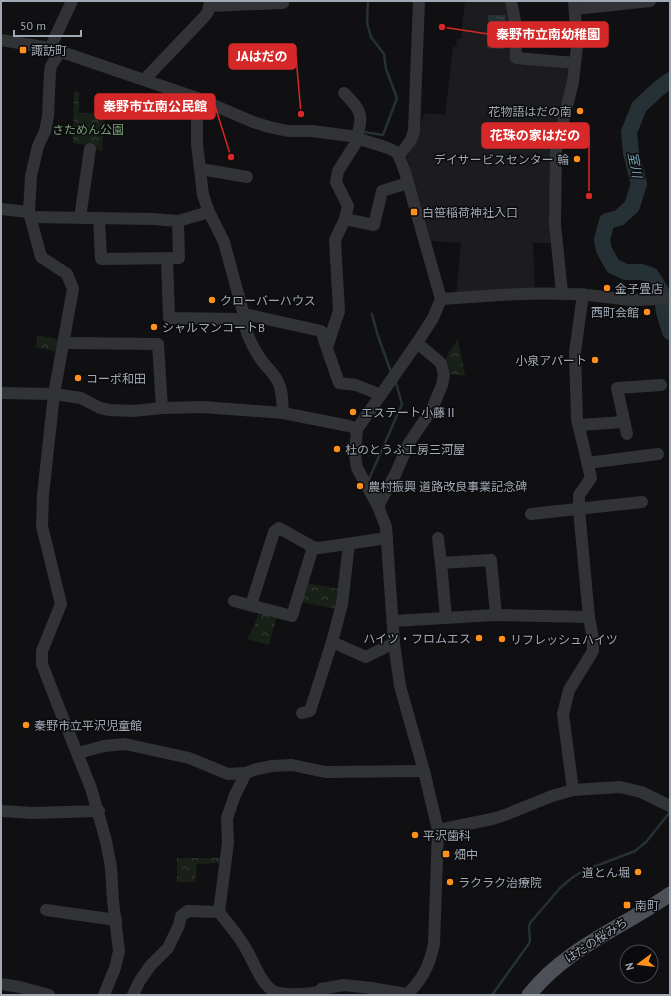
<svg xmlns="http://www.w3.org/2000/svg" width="671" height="996" viewBox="0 0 671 996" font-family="'PT Sans','Noto Sans JP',sans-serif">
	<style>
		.built { fill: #1c1c1f }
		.park { fill: url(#park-crowns) }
		.water { fill: url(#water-ripples) }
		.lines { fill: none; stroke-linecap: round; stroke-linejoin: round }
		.stream { stroke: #263136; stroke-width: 2.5 }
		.river { stroke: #263136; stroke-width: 16 }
		.minor { stroke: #313337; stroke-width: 12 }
		.major { stroke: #4d5056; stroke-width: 15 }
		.poi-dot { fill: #ff911b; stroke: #0b0b0d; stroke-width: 1.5 }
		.labels { text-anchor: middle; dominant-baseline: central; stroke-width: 3; stroke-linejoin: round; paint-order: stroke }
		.poi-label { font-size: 12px; fill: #a0a9b4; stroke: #0b0b0d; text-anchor: start }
		.park-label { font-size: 12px; fill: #79a175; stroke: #0b0b0d }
		.street-label { font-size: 12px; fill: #a0a9b4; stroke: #0b0b0d }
		.water-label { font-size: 13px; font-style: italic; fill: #739eb2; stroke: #0b0b0d }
		.leader { fill: none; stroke: #d62828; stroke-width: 1.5 }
		.callout-dot { fill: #d62828; stroke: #0b0b0d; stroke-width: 1.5 }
		.callout { fill: #d62828; stroke: #d62828; stroke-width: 1.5 }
		.callout-label { font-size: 13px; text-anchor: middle; font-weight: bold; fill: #fff }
	</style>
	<defs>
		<pattern id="park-crowns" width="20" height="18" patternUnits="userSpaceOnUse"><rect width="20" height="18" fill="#182018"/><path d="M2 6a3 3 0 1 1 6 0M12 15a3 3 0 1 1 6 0" fill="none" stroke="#363e37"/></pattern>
		<pattern id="water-ripples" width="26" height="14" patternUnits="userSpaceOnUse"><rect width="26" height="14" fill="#263136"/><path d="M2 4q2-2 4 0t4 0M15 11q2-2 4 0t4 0" fill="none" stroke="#424c51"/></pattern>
	</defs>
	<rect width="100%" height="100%" fill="#101012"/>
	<polygon class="built" points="465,1 509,1 514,61 572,69 552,141 552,243 533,243 535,288 456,295 461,243 431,241 407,158 425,113 445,115 453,47 456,47 457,39 461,39"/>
	<g class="park">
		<polygon points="74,91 79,92 79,113 104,114 102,151 90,146 73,143"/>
		<polygon points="38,335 61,340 58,352 35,347"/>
		<polygon points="458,339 465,376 451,374 446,357"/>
		<polygon points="306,583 340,589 336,609 301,602"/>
		<polygon points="259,611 276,616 276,619 269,645 247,639 255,624"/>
		<polygon points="177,858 222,858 221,863 197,864 195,882 177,882"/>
	</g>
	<polygon class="water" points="488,15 506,15 504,49 487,48"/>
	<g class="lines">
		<g class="stream">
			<polyline points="364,132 383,135 397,98 386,69 384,54 371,37 367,23 368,1"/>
			<polyline points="372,314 377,333 391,372"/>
			<polyline points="369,479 402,404 396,383"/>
			<polyline points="492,995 528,945 530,941 529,927 530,923 560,888 573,877 583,871 635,851 646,842 670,812"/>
		</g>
		<polyline class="river" points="670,80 657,90 639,107 629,132 631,153 639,184 632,206 619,218 607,221 602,240 604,250 613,266 626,272 642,272 651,275 661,291 664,312 670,332"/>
		<g class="minor">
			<polyline points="511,1 515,21 516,58 575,63"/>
			<polyline points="210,6 283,3 283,1"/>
			<polyline points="575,9 650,1"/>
			<path d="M1,40l49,8 147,50 56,24 16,5 19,4h24l38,5 38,12 8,4 3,4 6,16 36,127 -8,19 -16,25 -60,86 -2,26 2,13 21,38 8,21 8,116 6,43 24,85 14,59 -4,114c-5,23 -11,34 -27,51"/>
			<polyline points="50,48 72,1"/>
			<polyline points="60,52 51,66 50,72 48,116 45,131 38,146 31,176 29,212 41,257 67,274 73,289 54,394 43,495 42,526 61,604 42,651 42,664 57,703 91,788 106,841 111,867 113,901 119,951 115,968 104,995"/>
			<polyline points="144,80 205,16 208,12 210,1"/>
			<path d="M344,93c16,16 21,22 12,45"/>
			<path d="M197,98v46l6,51 6,17 15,30 19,70c0,15 8,33 17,46 5,8 13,14 17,22 6,10 5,22 6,33"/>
			<polyline points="399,156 411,140 414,131 419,1"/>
			<polyline points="201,169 247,177"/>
			<polyline points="1,209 29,212"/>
			<polyline points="30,217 153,219 178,221 209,212"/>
			<polyline points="80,218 90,149"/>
			<polyline points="99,218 101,259 179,258 178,221"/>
			<polyline points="345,219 374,225 382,191 408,183"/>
			<polyline points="167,258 169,318 238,319 249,315 321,331 339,383 356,385 381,395"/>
			<polyline points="562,293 555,224 556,150 573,82 577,46 574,1"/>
			<path d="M441,299c43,-3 86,-7 128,-5 21,0 41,4 61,6 14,0 27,-1 40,-2"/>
			<polyline points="69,343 158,344 162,408"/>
			<polyline points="327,347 339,311 335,240 345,219 348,206 336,182 338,171 359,138"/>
			<polyline points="1,393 54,394 81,398 100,408 110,410 133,411 162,408 202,407 283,413 349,426 357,429"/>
			<polyline points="579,425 624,422"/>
			<polyline points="627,434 617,388 661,385"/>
			<polyline points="587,463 658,454"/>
			<polyline points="378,506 395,475 409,443 432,409 442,385 444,375 441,363 417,343"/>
			<polyline points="531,514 642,502"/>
			<polyline points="438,538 441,563"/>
			<polyline points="234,601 292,616 313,547 319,548 387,538"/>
			<polyline points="251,605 274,532 279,528 313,547"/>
			<polyline points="446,617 441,563 491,560 496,615"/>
			<polyline points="393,621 496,615 589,617"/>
			<polyline points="332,642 366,657 394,643"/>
			<polyline points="302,713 310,711 332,642 342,604 349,544"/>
			<polyline points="78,753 104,746 125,744 189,758 228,774 246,773 257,769 272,766 292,765 325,772 424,771"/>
			<path d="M246,773l-11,22 -8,23 1,25 -9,69c9,12 20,24 27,37 8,13 14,33 27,42 12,5 33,3 46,1l2,-3 23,-4 27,3 36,6"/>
			<polyline points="573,790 563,714 569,690 593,651 593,639 589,617 579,510 579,495 591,478 577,419 575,352 583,294"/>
			<polyline points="1,811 33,813 99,811"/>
			<polyline points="438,830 492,819 505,815 552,796 573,790 620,787 641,792 670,806"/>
			<polyline points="46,910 116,920"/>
			<polyline points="1,984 20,987 49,995"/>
			<polyline points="133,995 139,982 150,966 168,948 179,925 181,916 188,911 219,912"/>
		</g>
		<path class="major" d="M529,995c38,-48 93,-67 141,-101"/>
	</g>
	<g class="poi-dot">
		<rect x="19" y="46" width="8" height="8" rx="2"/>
		<circle cx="580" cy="111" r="4"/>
		<circle cx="577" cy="159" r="4"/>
		<rect x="410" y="208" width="8" height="8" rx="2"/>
		<circle cx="607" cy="288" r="4"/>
		<circle cx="212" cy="300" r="4"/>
		<circle cx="647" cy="312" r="4"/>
		<circle cx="154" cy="327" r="4"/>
		<circle cx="595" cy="360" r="4"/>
		<circle cx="78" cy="378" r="4"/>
		<circle cx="353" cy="412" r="4"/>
		<circle cx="337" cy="449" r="4"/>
		<circle cx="360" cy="486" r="4"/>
		<circle cx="479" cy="638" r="4"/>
		<circle cx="502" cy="639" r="4"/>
		<circle cx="26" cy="725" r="4"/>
		<circle cx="415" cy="835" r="4"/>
		<rect x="442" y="850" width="8" height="8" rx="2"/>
		<circle cx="638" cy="872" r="4"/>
		<circle cx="450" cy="882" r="4"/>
		<rect x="623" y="901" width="8" height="8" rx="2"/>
	</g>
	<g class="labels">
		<g class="poi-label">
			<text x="31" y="50">諏訪町</text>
			<text x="572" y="111" text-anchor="end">花物語はだの南</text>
			<text x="569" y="159" text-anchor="end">デイサービスセンター 輪</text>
			<text x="422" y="212">白笹稲荷神社入口</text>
			<text x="615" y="288">金子畳店</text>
			<text x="220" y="300">クローバーハウス</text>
			<text x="639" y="312" text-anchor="end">西町会館</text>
			<text x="162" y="327">シャルマンコートB</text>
			<text x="587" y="360" text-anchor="end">小泉アパート</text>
			<text x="86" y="378">コーポ和田</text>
			<text x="361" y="412">エステート小藤Ⅱ</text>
			<text x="345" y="449">杜のとうふ工房三河屋</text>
			<text x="368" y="486">農村振興 道路改良事業記念碑</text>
			<text x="471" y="638" text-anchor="end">ハイツ・フロムエス</text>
			<text x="510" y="639">リフレッシュハイツ</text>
			<text x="34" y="725">秦野市立平沢児童館</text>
			<text x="423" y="835">平沢歯科</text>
			<text x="454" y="854">畑中</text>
			<text x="630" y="872" text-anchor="end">道とん堀</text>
			<text x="458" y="882">ラクラク治療院</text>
			<text x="635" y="905">南町</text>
		</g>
		<g class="park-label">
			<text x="88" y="129">さためん公園</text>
		</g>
		<g class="street-label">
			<text transform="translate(596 940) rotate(-33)">はだの桜みち</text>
		</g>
		<g class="water-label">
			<text transform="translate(635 165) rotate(79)">室川</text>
		</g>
	</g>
	<path class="leader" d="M442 27L488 34M301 114L296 56M231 157L215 106M589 196L589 135"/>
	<g class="callout-dot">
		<circle cx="442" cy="27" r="4"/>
		<circle cx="301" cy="114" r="4"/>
		<circle cx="231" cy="157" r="4"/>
		<circle cx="589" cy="196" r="4"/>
	</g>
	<g class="callout">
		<rect x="488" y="22" width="120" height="25" rx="4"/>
		<rect x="229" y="44" width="67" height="25" rx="4"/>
		<rect x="95" y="94" width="120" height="25" rx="4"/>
		<rect x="482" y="123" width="107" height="25" rx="4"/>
	</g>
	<g class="callout-label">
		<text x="548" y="39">秦野市立南幼稚園</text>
		<text x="262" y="61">JAはだの</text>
		<text x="155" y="111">秦野市立南公民館</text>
		<text x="535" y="140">花珠の家はだの</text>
	</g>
	<rect width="671" height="996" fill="none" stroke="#a0a9b4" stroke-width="4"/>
	<g transform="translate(639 964) rotate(255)"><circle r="19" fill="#0b0b0d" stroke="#474a50"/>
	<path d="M0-3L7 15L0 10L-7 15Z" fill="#ff911b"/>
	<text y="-6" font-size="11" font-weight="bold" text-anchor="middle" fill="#a0a9b4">N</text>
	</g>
	<path d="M14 30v6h67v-6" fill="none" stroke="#a0a9b4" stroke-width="2"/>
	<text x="20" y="30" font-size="12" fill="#a0a9b4" stroke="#0b0b0d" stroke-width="3" paint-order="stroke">50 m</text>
</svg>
